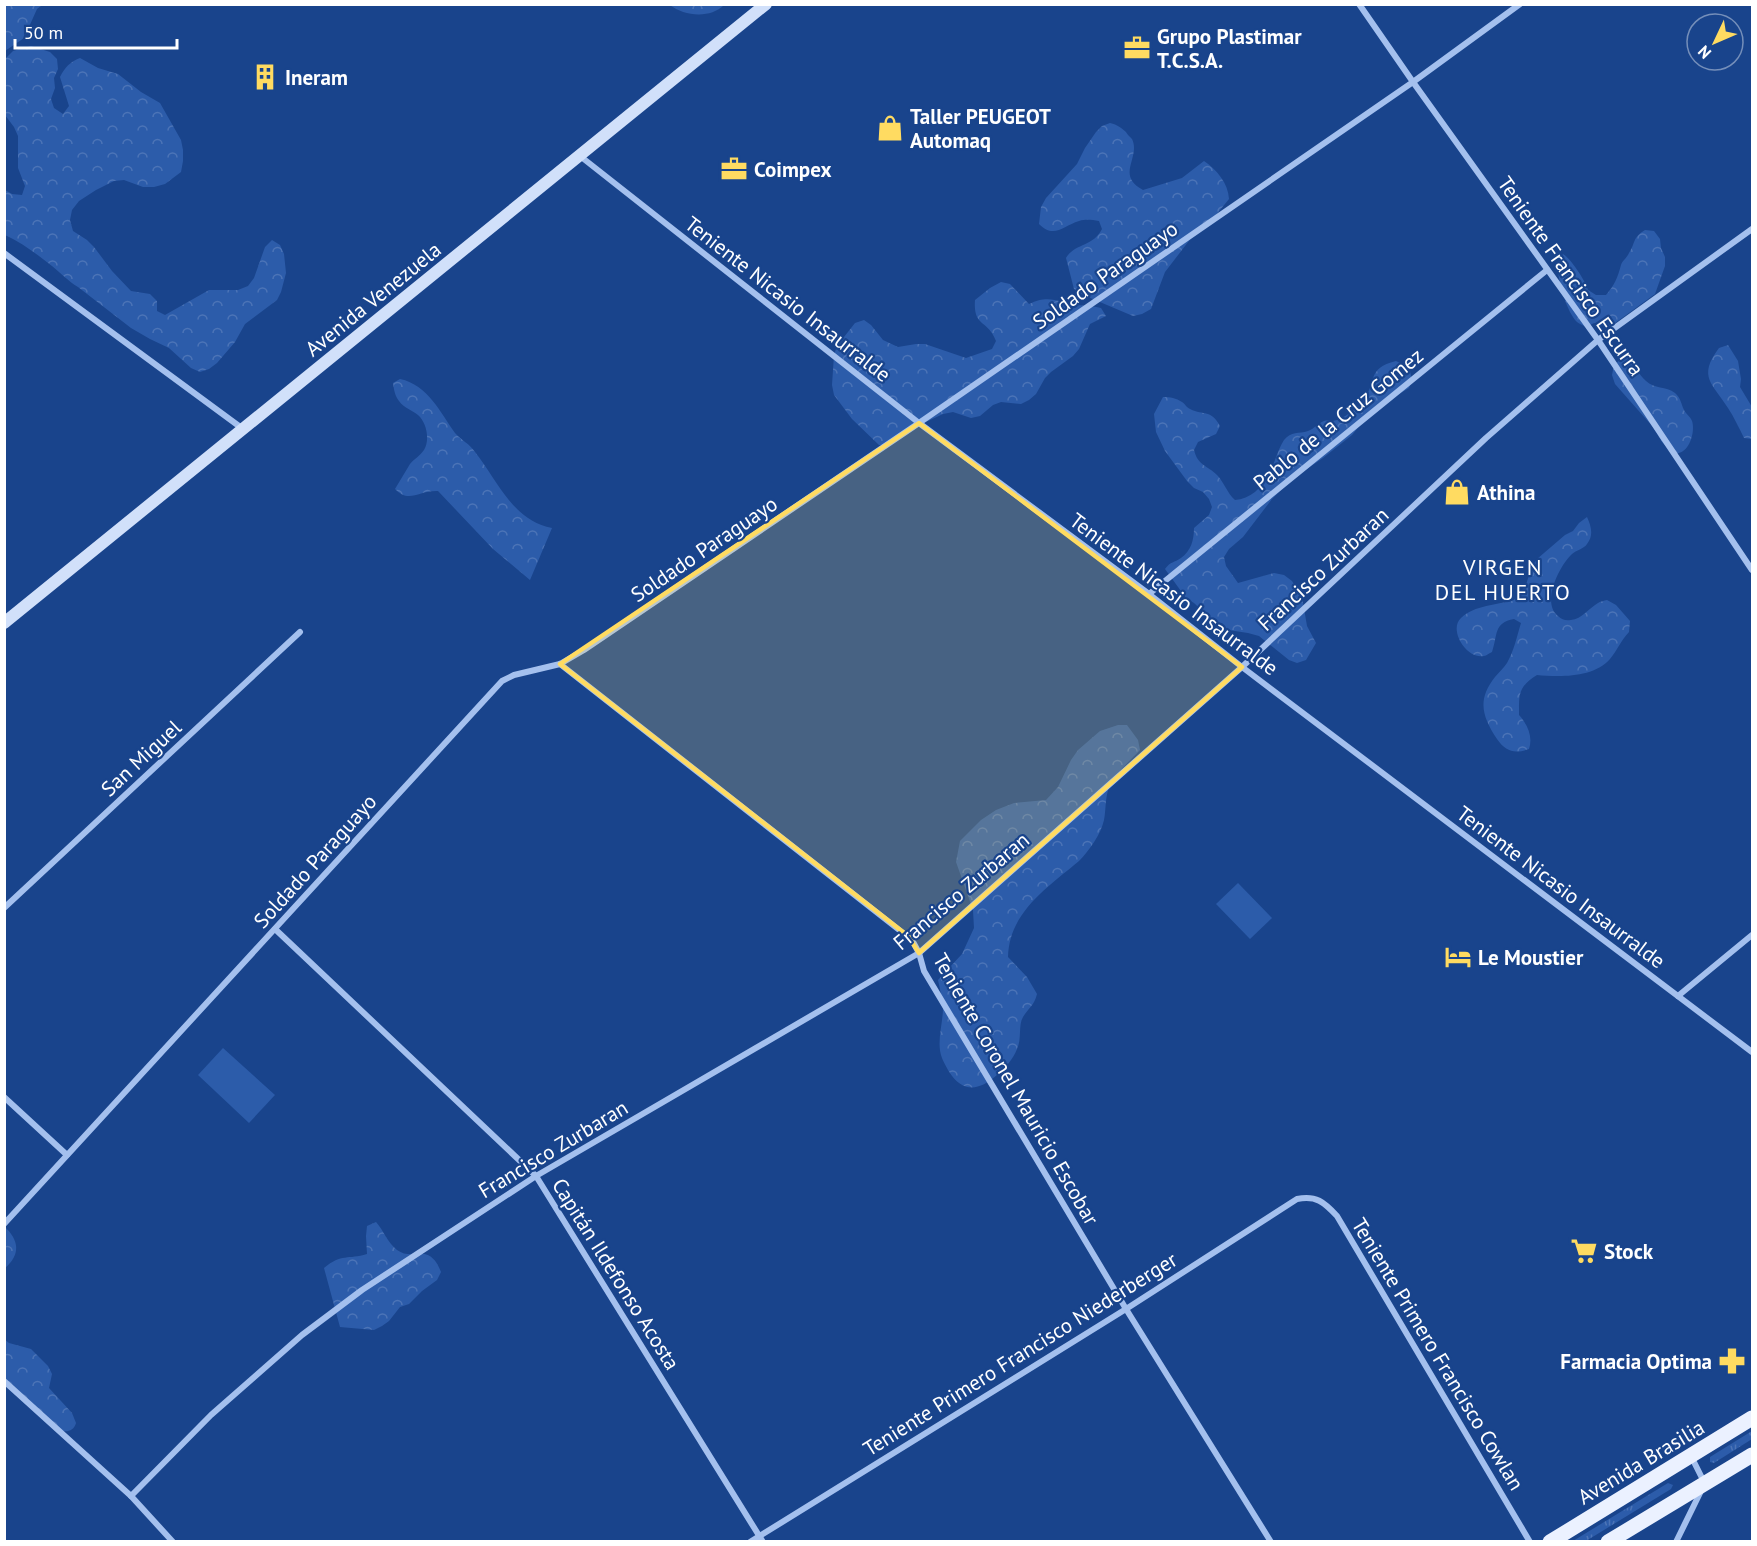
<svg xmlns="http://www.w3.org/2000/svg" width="1757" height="1546" viewBox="0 0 1757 1546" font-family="'PT Sans',sans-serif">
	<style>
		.grass { fill: url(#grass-tufts) }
		.forest { fill: url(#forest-crowns) }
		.pitch { fill: #2c5caa }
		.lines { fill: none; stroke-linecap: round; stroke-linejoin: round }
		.street { stroke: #a4c0ee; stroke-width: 6 }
		.secondary { stroke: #d1e0fa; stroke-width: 12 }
		.primary { stroke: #ebf1ff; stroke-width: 15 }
		.marked { fill: #ffdb61; fill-opacity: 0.2; stroke: #ffdb61; stroke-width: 4.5; stroke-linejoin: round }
		.labels { text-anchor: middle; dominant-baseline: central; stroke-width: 4.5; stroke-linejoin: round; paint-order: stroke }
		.poi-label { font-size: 21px; font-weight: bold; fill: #fff; stroke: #19448c; text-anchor: start }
		.street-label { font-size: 21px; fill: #fff; stroke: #19448c }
		.neighbourhood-label { font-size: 22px; letter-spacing: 1.5px; fill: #fff; stroke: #19448c }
	</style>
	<defs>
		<pattern id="grass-tufts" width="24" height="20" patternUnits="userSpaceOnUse" patternTransform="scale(1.5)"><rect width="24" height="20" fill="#2c5caa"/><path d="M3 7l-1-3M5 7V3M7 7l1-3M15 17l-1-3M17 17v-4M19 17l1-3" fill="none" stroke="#4c74b7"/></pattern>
		<pattern id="forest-crowns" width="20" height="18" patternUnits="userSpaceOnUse" patternTransform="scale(1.5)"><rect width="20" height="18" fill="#2c5caa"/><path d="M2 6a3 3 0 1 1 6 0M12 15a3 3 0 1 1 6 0" fill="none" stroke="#4c74b7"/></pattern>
	</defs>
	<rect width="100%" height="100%" fill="#19448c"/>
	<g class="grass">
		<polygon points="1752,1431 1752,1439 1714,1463 1710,1462 1710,1457"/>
		<polygon points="1668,1483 1673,1485 1671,1489 1586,1541 1573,1541"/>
	</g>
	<g class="forest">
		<polygon points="4,5 42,5 37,9 24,38 5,51"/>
		<path d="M670,5h54c-14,14 -40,11 -54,0z"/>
		<path d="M31,46l19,6 7,7 1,10 -4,9 1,10 -4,11 3,9 9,6 6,-8 -9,-29c5,-10 10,-15 20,-19l18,10 20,6 23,18 19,11 21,37 2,10v11l-2,11 -16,12 -11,3h-11l-19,-7 -10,1 -18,9 -17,11 -7,9 -2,10 3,11 14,9 7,7 18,24 19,20 19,3 7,7v10l8,4 44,-25h29l10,-4 6,-8 11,-31 7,-7 8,5 4,9 2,19 -5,19 -4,8 -32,24 -10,18 -18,21 -8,6 -9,3 -9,-4 -22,-20 -19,-9 -19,-11 -53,-41c-10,-6 -17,-14 -26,-21 -15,-12 -30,-23 -47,-31v-45l7,4 10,1 3,-9 -7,-18v-32l-4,-9 -9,-12v-56l8,-8z"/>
		<path d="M1110,123c8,2 10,4 16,9 0,1 6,7 6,7 9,19 -17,36 11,51l39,-12 22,-17c13,9 24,22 25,38l-13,16 -21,18 -30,39 -14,37 -9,5 -9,2 -52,-22 -7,-5 -8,-31c9,-15 27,-11 36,-29l-3,-8c-7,-1 -13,-2 -20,0 -16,5 -25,18 -40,3l2,-17 5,-9 31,-34 8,-16 11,-16 6,-6z"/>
		<path d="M1645,230l9,1 6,8 1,9 4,9v9l-10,28 -44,32h-9l-8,-3 -8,4c-3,-2 -7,-3 -9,-5 -10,-10 -17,-36 -19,-50 -1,-6 2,-12 5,-18 8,5 22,26 25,36l8,5h10c8,-9 12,-18 15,-30 1,-4 6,-7 8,-12 7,-11 3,-15 16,-23z"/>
		<path d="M1001,282l9,2 19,20c20,-10 29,-2 48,1 8,1 16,1 24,3l5,8 -16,8 -11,25 -6,7 -22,16 -6,6 -9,16 -7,6 -8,4 -20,-2 -8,3 -13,11 -9,2 -18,-6 -10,2 -15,7 -9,2 -31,22h-9l-27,-26 -18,-24 -2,-10 2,-30 3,-9 18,-23 9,-3 7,5 12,15 15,7 18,-3h9l41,14 26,-9 4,-8c-8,-22 -23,-13 -21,-41l15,-12z"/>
		<path d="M1728,345l10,16 3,18 -1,8 12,20v32l-8,-1c-5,-10 -10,-21 -16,-30 -15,-24 -31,-31 -9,-60z"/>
		<path d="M1631,357c4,9 7,17 15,24 8,8 20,5 29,12 6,5 6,11 9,17 2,4 6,6 8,11 3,9 -1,25 -9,30 -1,1 -7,3 -9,4l-12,-13 -9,-15 -38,-43 -3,-9 2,-10 7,-6z"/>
		<path d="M1396,361l8,4 6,6 2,9 -3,8 -31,19 -8,6 -18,22 -29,23 -31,21 -20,20 -29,38 -14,12 -5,8 2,9 12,17 36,-10 10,2 8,6 10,16 5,29 9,17 -10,17 -9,3 -8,-3 -30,-24 -11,-3 -26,-4 -28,-26 -8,-5 -21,-29c6,-8 9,-6 16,-11 10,-7 13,-18 13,-30l15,-13 3,-8 -3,-8 -6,-7 -9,-4 -7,-7 -22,-30 -9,-19 -2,-18 9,-17c7,0 13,1 19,5 4,3 4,5 8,7 14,7 21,0 30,17l-4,8 -18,8 -4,8c4,16 13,15 23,25 7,7 10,18 18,25 15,-1 27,-12 34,-26 6,-11 8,-23 15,-34 7,-9 15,-6 24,-9 6,-2 10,-8 16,-10 4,-1 5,0 9,0 10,-2 24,-12 30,-20 14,-18 3,-33 33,-40z"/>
		<path d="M400,379c28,6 40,33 55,54 6,7 15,11 20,19 23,29 37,68 77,76l-22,52 -37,-31 -55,-58c-19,-1 -29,13 -43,-2 5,-8 10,-17 15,-25 4,-5 10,-8 14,-14 6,-10 3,-27 -6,-35 -6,-5 -14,-7 -19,-14 -4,-5 -5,-11 -6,-18z"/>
		<path d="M1587,517c4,9 7,18 0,27 -3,5 -11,6 -15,10 -13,12 -31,49 -14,62 4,4 8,5 13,4 11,-1 18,-12 27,-17 3,-2 6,-2 9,-3l9,5 14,16 -1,11c-8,8 -12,19 -19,27 -17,19 -50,18 -73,16 -19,12 -18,19 -18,40 9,10 14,22 10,34 -14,5 -23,3 -32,-10 -15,-23 -20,-39 -2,-62 4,-5 9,-9 12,-14 7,-12 10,-27 14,-40l-7,-4c-21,4 -16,16 -22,33 -1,0 -6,4 -8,4 -17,4 -36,-26 -23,-38 13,-13 37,-13 53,-18l12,-15 5,-17 6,-9 28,-24 8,-4 6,-8z"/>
		<path d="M1118,725h9l11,15 2,10c-10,11 -25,23 -31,37 -4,11 -3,22 -5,33 -3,14 -15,31 -25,41 -31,26 -70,51 -71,96l19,20 10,17c-3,12 -8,13 -14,23 -5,8 -1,22 -6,32 -4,10 -11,18 -19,25 -26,24 -43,14 -56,-16 -6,-15 1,-34 1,-50 -1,-10 -3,-19 -5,-28l24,-26 12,-26 -1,-18 -17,-48 4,-21 21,-21 15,-10 18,-7 32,-3 12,-13 13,-27 7,-10 22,-19z"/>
		<path d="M376,1222c8,9 11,20 21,28 16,12 32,-9 44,22l-4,8 -15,11 -13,13 -9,3 -11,14 -7,5 -8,4 -34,-3 -16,-59c18,-15 24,-8 43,-14l-1,-18 1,-10z"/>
		<path d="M4,1226c15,14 17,28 1,42z"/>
		<path d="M4,1339l5,4 22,6 17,17 4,8 -3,14 23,25 4,10c-2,7 -7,9 -14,8l-57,-53z"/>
	</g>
	<g class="pitch">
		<polygon points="1238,883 1272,918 1250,939 1216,904"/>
		<polygon points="223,1048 275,1095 249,1123 198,1075"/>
	</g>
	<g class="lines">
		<g class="street">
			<polyline points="1359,4 1413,82 1598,340 1752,570"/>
			<polyline points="580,156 919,423 1149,594 1242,667 1752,1052"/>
			<polyline points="4,253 243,429"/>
			<polyline points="1149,594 1547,270"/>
			<polyline points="560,664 912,940 919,953 924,971 1126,1309 1271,1542"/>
			<polyline points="4,908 300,632"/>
			<polyline points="275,929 536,1176 763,1542"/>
			<polyline points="1678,996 1752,935"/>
			<polyline points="4,1097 67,1155"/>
			<polyline points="4,1224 502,681 514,675 560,664 584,650 919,423 1413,82 1520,4"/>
			<polyline points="4,1381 131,1496 173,1542"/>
			<polyline points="1691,1456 1704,1482"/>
			<polyline points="131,1496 211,1415 302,1335 362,1290 536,1176 919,953 1242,667 1486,438 1598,340 1752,229"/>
			<path d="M750,1542l376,-233 171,-110c19,-4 27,3 40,17l193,326"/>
			<polyline points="1676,1542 1701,1491"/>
		</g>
		<polyline class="secondary" points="4,623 766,4"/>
		<g class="primary">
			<polyline points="1550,1542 1752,1418"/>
			<polyline points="1608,1542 1752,1455"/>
		</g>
	</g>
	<path class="marked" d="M919,423l323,244 -323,286 -11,-17 -348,-272z"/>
	<defs>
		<g id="office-bare" transform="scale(2.07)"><path d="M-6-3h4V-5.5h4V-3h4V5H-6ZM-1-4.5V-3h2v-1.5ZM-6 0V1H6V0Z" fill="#ffdb61" stroke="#19448c" stroke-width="2.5" paint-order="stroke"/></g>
		<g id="building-bare" transform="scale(2.07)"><path d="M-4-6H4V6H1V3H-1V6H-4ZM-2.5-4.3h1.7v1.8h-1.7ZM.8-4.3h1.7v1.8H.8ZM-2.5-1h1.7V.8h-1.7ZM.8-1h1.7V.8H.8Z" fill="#ffdb61" stroke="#19448c" stroke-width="2.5" paint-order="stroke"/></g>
		<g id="shop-bare" transform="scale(2.07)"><path d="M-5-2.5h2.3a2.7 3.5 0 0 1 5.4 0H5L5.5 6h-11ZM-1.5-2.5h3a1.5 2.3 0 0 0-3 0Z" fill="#ffdb61" stroke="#19448c" stroke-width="2.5" paint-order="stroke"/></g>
		<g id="hotel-bare" transform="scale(2.07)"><path d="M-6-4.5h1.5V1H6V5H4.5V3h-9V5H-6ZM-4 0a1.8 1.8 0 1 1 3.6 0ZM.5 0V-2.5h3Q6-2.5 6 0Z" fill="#ffdb61" stroke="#19448c" stroke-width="2.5" paint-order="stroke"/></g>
		<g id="supermarket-bare" transform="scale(2.07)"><path d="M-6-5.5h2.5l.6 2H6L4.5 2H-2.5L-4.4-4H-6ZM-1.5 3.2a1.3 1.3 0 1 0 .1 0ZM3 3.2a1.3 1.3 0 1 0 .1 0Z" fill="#ffdb61" stroke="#19448c" stroke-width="2.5" paint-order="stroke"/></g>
		<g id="pharmacy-bare" transform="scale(2.07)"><path d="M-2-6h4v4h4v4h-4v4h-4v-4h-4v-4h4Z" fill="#ffdb61" stroke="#19448c" stroke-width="2.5" paint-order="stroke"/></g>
	</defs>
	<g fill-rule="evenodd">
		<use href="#office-bare" x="1137" y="48"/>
		<use href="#building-bare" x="265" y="77"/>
		<use href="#shop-bare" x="890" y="128"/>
		<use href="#office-bare" x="734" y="169"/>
		<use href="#shop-bare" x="1457" y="492"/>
		<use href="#hotel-bare" x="1458" y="957"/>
		<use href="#supermarket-bare" x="1584" y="1251"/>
		<use href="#pharmacy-bare" x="1732" y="1361"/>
	</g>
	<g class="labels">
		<g class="poi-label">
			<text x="1157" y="36">Grupo Plastimar<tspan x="1157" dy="24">T.C.S.A.</tspan></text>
			<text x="285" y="77">Ineram</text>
			<text x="910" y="116">Taller PEUGEOT<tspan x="910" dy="24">Automaq</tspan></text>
			<text x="754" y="169">Coimpex</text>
			<text x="1477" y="492">Athina</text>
			<text x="1478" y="957">Le Moustier</text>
			<text x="1604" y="1251">Stock</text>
			<text x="1712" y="1361" text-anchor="end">Farmacia Optima</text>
		</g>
		<g class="street-label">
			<text transform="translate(1105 275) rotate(-35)">Soldado Paraguayo</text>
			<text transform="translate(1571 276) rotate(55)">Teniente Francisco Escurra</text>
			<text transform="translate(373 299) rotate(-39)">Avenida Venezuela</text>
			<text transform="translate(788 299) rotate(38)">Teniente Nicasio Insaurralde</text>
			<text transform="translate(1338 419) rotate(-39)">Pablo de la Cruz Gomez</text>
			<text transform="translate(704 549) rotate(-34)">Soldado Paraguayo</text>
			<text transform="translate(1323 569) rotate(-43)">Francisco Zurbaran</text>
			<text transform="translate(1174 594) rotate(37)">Teniente Nicasio Insaurralde</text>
			<text transform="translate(141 758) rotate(-43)">San Miguel</text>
			<text transform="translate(315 861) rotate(-48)">Soldado Paraguayo</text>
			<text transform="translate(1561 887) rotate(37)">Teniente Nicasio Insaurralde</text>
			<text transform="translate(961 891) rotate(-40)">Francisco Zurbaran</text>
			<text transform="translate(1016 1089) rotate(60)">Teniente Coronel Mauricio Escobar</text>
			<text transform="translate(553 1149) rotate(-31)">Francisco Zurbaran</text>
			<text transform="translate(616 1274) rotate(58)">Capitán Ildefonso Acosta</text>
			<text transform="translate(1020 1354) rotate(-32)">Teniente Primero Francisco Niederberger</text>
			<text transform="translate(1438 1354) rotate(59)">Teniente Primero Francisco Cowlan</text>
			<text transform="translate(1641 1462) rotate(-31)">Avenida Brasilia</text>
		</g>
		<g class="neighbourhood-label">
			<text x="1503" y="567">VIRGEN<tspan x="1503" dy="25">DEL HUERTO</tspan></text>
		</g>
	</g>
	<rect width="1757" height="1546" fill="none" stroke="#ffffff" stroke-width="12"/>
	<g transform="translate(1715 42) rotate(226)"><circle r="28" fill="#19448c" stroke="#758fba" stroke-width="1.5"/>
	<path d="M0-4.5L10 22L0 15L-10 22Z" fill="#ffdb61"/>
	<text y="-9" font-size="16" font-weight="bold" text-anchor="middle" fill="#ffffff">N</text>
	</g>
	<path d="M15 39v9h162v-9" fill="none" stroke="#ffffff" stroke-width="3"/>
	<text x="24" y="39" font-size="18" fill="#ffffff" stroke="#19448c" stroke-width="4.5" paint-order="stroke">50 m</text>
</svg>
